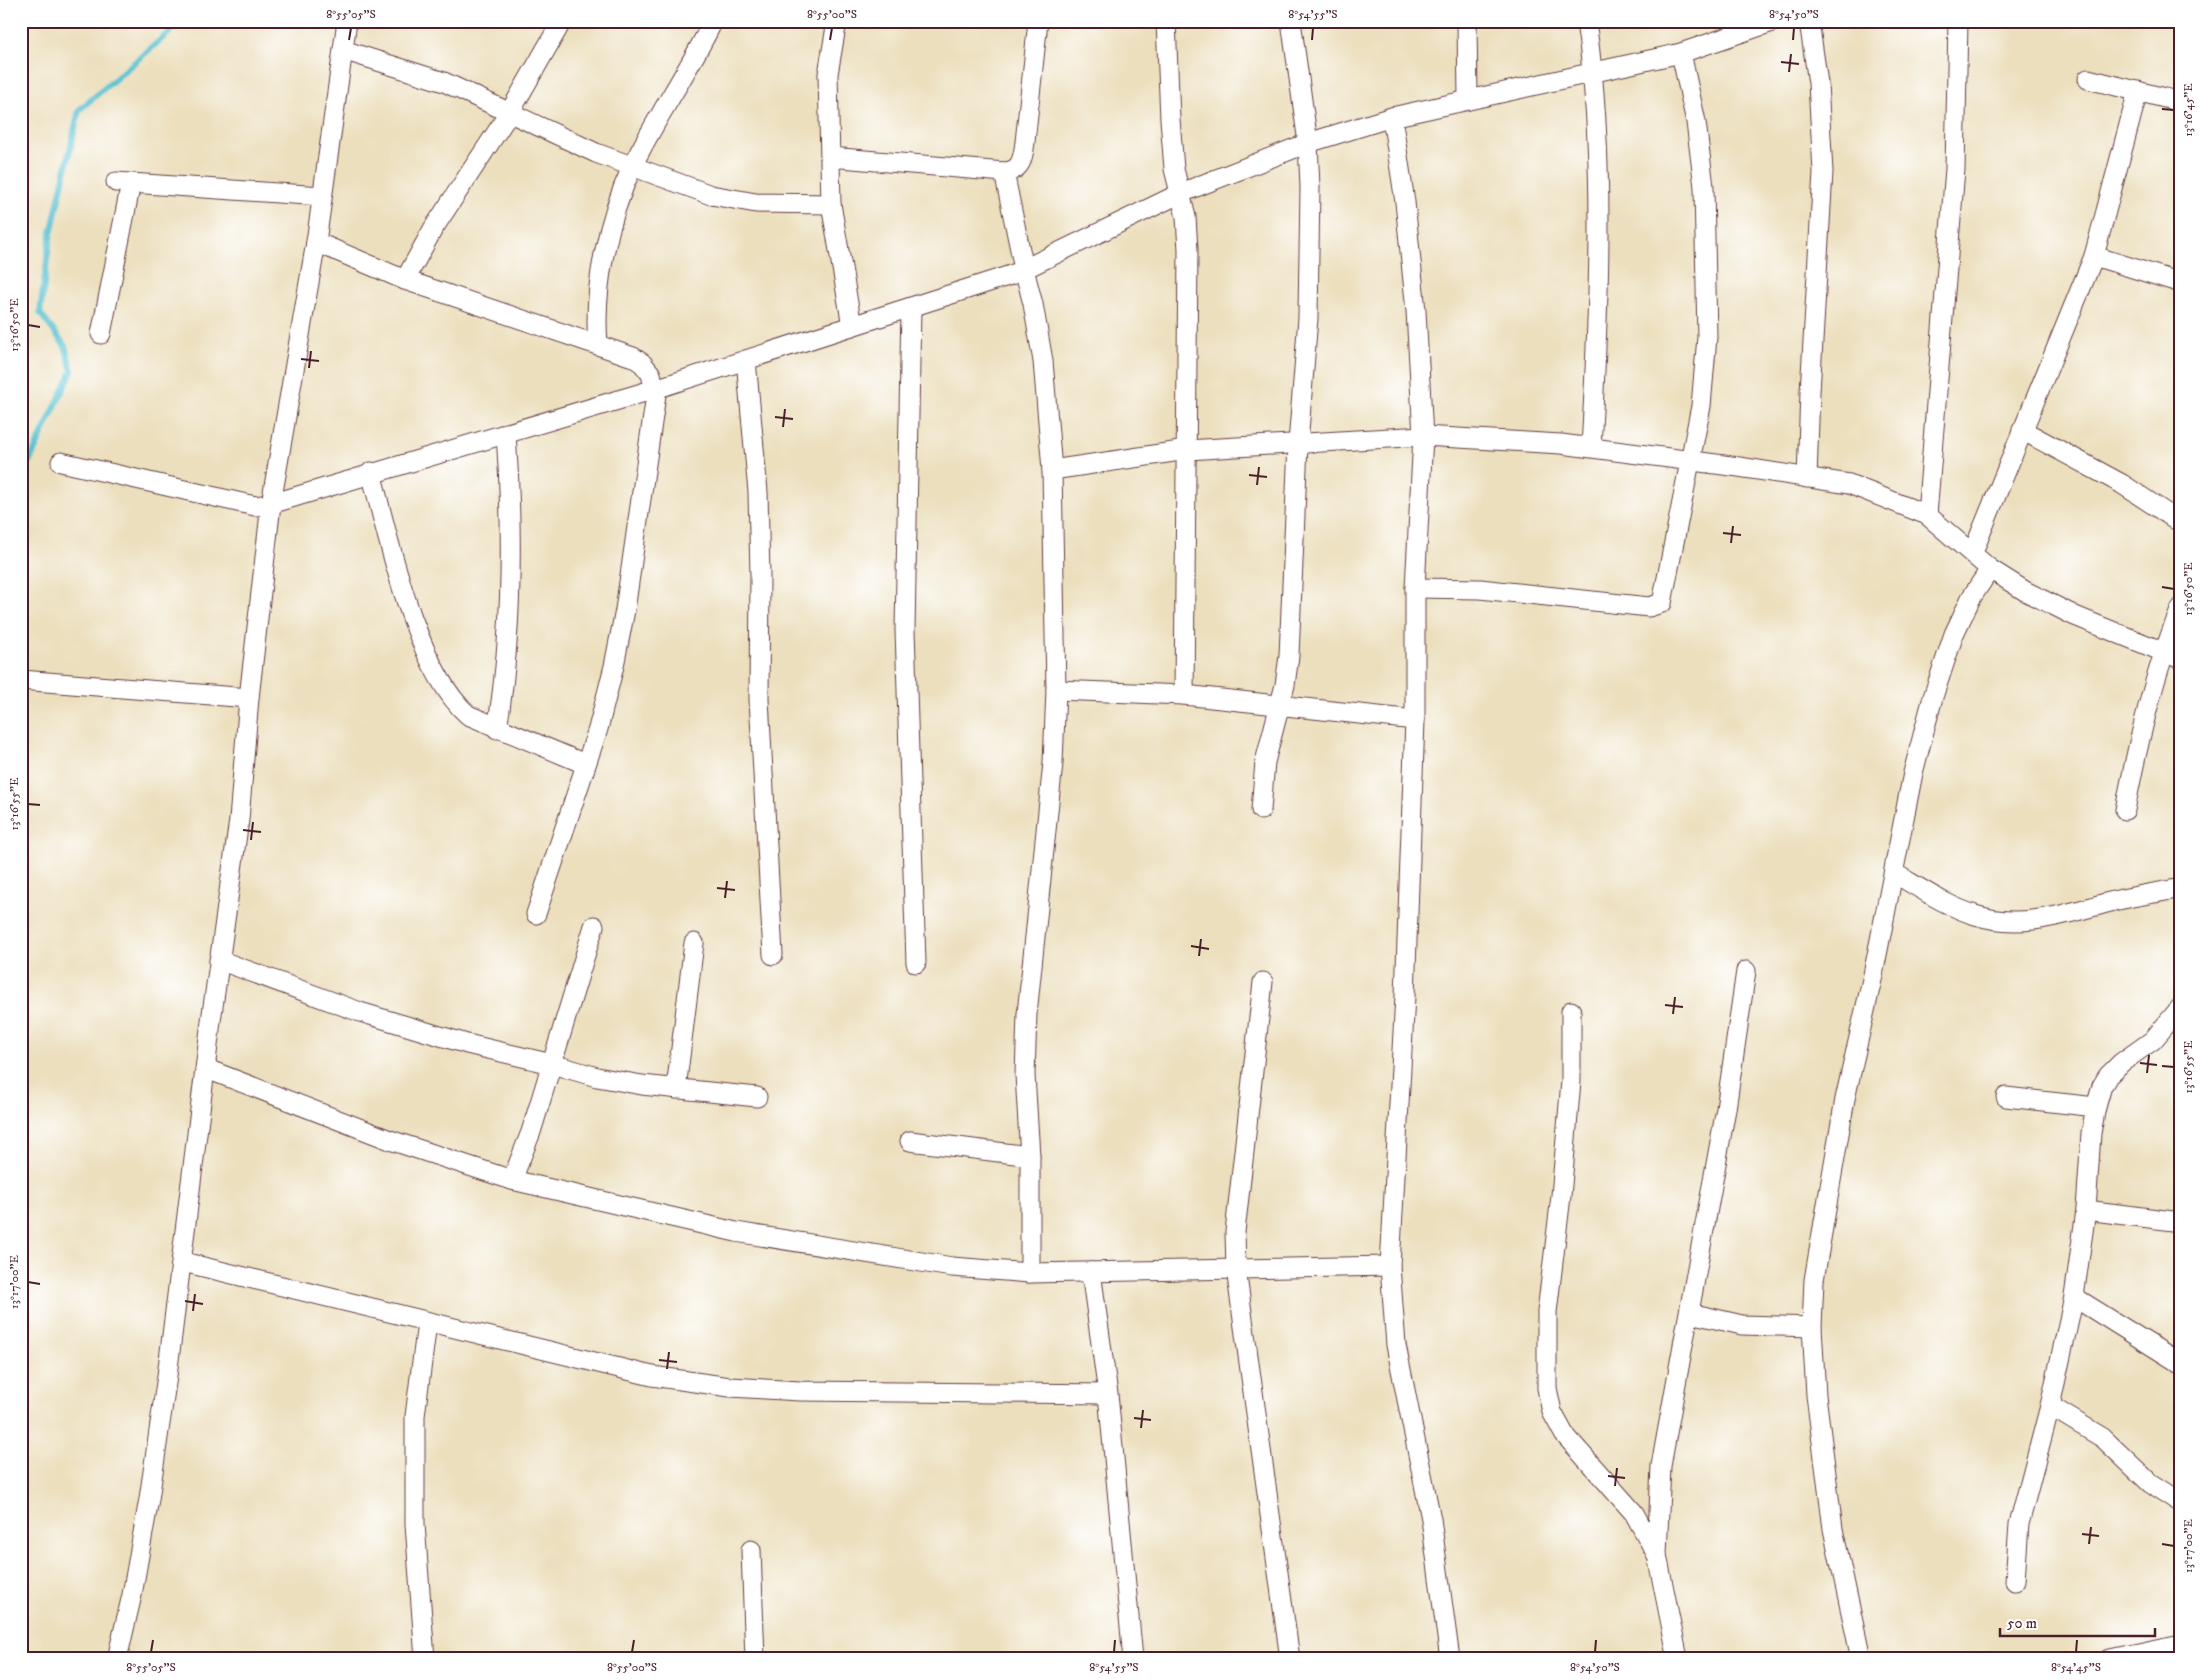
<svg xmlns="http://www.w3.org/2000/svg" width="2202" height="1680" viewBox="0 0 2202 1680" font-family="'IM FELL DW Pica',serif">
	<style>
		.lines { fill: none; stroke-linecap: round; stroke-linejoin: round }
		.stream { stroke: #56c1d1; stroke-width: 6 }
		.minor-casing { stroke: #623c41; stroke-width: 21 }
		.minor { stroke: #fff; stroke-width: 19 }
		.ticks { fill: none; stroke: #4a1f2b; stroke-width: 2 }
		.neatline { fill: none; stroke: #4a1f2b; stroke-width: 2 }
		.ticks-label { font-size: 12px; text-anchor: middle; fill: #4a1f2b }
	</style>
	<rect width="100%" height="100%" fill="#fff"/>
	<filter id="ink" filterUnits="userSpaceOnUse"><feTurbulence type="fractalNoise" baseFrequency=".02" numOctaves="2"/><feDisplacementMap in="SourceGraphic" scale="10" xChannelSelector="R" yChannelSelector="G"/><feConvolveMatrix kernelMatrix="1 2 1 2 8 2 1 2 1" color-interpolation-filters="sRGB"/></filter>
	<filter id="wash" filterUnits="userSpaceOnUse"><feTurbulence type="fractalNoise" baseFrequency=".0096" numOctaves="4" result="noise"/><feDisplacementMap in="SourceGraphic" scale="20" xChannelSelector="R" yChannelSelector="G"/><feGaussianBlur stdDeviation="1.12" result="paint"/><feColorMatrix in="noise" values="0 0 0 0 0 0 0 0 0 0 0 0 0 0 0 0 0 1.4 0 .05"/><feComposite in="paint" operator="in"/></filter>
	<g filter="url(#wash)">
		<rect width="100%" height="100%" fill="#ecdfbd"/>
		<g class="lines">
			<polyline class="stream" points="21,479 72,371 65,346 40,313 50,238 79,110 172,30 178,21"/>
		</g>
	</g>
	<g filter="url(#ink)">
		<g class="lines">
			<g class="minor-casing">
				<g id="minor">
					<polyline points="837,21 828,74 831,204 852,326"/>
					<polyline points="1166,21 1170,119 1174,169 1186,217 1188,250 1184,695"/>
					<polyline points="1467,21 1468,100"/>
					<path d="M1586,21c20,139 13,286 5,426"/>
					<polyline points="343,50 444,82 596,153 711,195 756,203 831,204"/>
					<polyline points="2088,79 2181,102"/>
					<polyline points="1392,117 1405,202 1416,311 1423,436 1415,588 1415,720 1405,996 1390,1266 1396,1345 1431,1519 1450,1659"/>
					<path d="M830,157l174,15c18,-1 19,-15 21,-30l13,-121"/>
					<polyline points="1004,172 1024,269 1033,304 1043,361 1052,470 1056,690 1053,763 1027,1014 1025,1075 1030,1156 1030,1273"/>
					<polyline points="116,182 322,196"/>
					<polyline points="316,242 405,280 633,357 642,363 651,374 656,395 625,610 614,666 598,729 536,914"/>
					<polyline points="2094,256 2181,283"/>
					<polyline points="405,280 433,229 510,112 562,21"/>
					<polyline points="911,307 905,630 916,963"/>
					<polyline points="101,334 131,183"/>
					<path d="M598,344c-5,-57 10,-125 34,-177 24,-50 57,-96 81,-146"/>
					<polyline points="746,360 758,492 760,575 759,699 773,955"/>
					<polyline points="2022,430 2122,484 2181,523"/>
					<polyline points="61,462 255,506 271,504 655,389 1014,274 1181,193 1308,143 1392,117 1681,53 1775,21"/>
					<polyline points="1052,470 1187,450 1423,436 1561,444 1739,467 1849,484 1927,515 1990,569 2025,591 2075,616 2181,659"/>
					<path d="M371,472c18,69 44,195 97,243l117,49"/>
					<polyline points="1807,478 1810,392 1823,172 1818,83 1809,21"/>
					<polyline points="1927,515 1955,169 1958,21"/>
					<polyline points="1973,552 2094,256 2138,91"/>
					<polyline points="1415,588 1480,589 1649,607 1662,603 1701,406 1707,337 1704,187 1696,122 1681,53"/>
					<polyline points="21,680 249,698"/>
					<polyline points="1056,690 1184,695 1415,720"/>
					<path d="M497,729c16,-98 16,-197 9,-296"/>
					<polyline points="1261,810 1265,762 1285,685 1289,656 1298,444 1308,318 1310,187 1308,143 1291,21"/>
					<path d="M2125,810c13,-68 29,-138 56,-202"/>
					<path d="M1894,873c26,15 52,33 81,42 46,15 90,-1 135,-13 23,-6 47,-9 71,-14"/>
					<polyline points="219,960 360,1012 467,1044 552,1064 597,1077 642,1085 757,1097"/>
					<polyline points="1263,982 1235,1232 1236,1269 1290,1659"/>
					<polyline points="1571,1011 1571,1081 1561,1196 1547,1312 1547,1388 1552,1412 1564,1434 1634,1513 1657,1555"/>
					<polyline points="207,1069 390,1140 512,1180 736,1232 952,1267 1030,1273 1390,1266"/>
					<polyline points="676,1089 694,943"/>
					<polyline points="2006,1097 2096,1107"/>
					<polyline points="910,1141 1030,1156"/>
					<polyline points="512,1180 531,1132 594,926"/>
					<polyline points="2086,1210 2181,1222"/>
					<polyline points="183,1262 652,1376 730,1387 800,1391 1108,1394"/>
					<polyline points="1091,1272 1108,1394 1133,1659"/>
					<polyline points="2074,1297 2181,1364"/>
					<polyline points="1690,1313 1742,1325 1812,1327"/>
					<polyline points="2050,1406 2103,1438 2150,1483 2181,1503"/>
					<polyline points="751,1550 755,1659"/>
					<polyline points="2015,1581 2019,1524 2050,1406 2074,1297 2086,1210 2091,1133 2096,1107 2102,1086 2108,1076 2121,1063 2153,1040 2181,1007"/>
					<polyline points="117,1659 132,1595 149,1499 167,1376 211,1021 239,820 249,698 271,504 316,242 347,21"/>
					<polyline points="425,1659 415,1524 415,1416 427,1323"/>
					<polyline points="1678,1659 1657,1555 1661,1466 1726,1109 1746,971"/>
					<polyline points="1861,1659 1833,1529 1816,1395 1812,1327 1814,1280 1845,1099 1873,975 1913,773 1933,697 1954,634 1971,598 1990,569"/>
					<polyline points="2110,1659 2181,1644"/>
				</g>
			</g>
			<use href="#minor" class="minor"/>
		</g>
	</g>
	<path class="ticks" d="M349,40l2,-12M830,40l2,-12M1312,40l1,-12M1793,40l1,-12M1781,62l18,2M1789,72l2,-18M2162,109l12,1M28,325l12,2M301,359l18,2M309,368l2,-17M775,417l18,2M783,427l2,-18M1249,475l18,2M1257,485l2,-18M1723,533l18,2M1731,543l2,-17M2162,587l12,2M28,804l12,1M243,830l18,2M251,840l2,-18M717,888l18,2M725,898l2,-17M1191,946l18,3M1199,956l2,-17M1665,1005l18,2M1673,1014l2,-17M2140,1063l17,2M2162,1066l12,1M2147,1073l2,-18M28,1282l12,2M185,1301l18,3M193,1311l2,-17M659,1360l18,2M667,1369l2,-17M1134,1418l17,2M1141,1428l2,-18M1608,1476l17,2M1615,1486l2,-18M2082,1534l17,2M2089,1544l2,-17M2162,1544l12,2M151,1652l2,-12M632,1652l2,-12M1114,1652l1,-12M1595,1652l1,-12M2076,1652l1,-12"/>
	<rect width="2202" height="1680" fill="none" stroke="#fff" stroke-width="55"/>
	<path d="M2000 1628v8h155v-8" fill="none" stroke="#4a1f2b" stroke-width="2.5"/>
	<text x="2007" y="1628" font-size="15" fill="#4a1f2b" stroke="#ffffff" stroke-width="4" paint-order="stroke">50 m</text>
	<rect x="28" y="28" width="2146" height="1624" class="neatline"/>
	<g class="ticks-label">
		<text x="351" y="18">8°55'05"S</text>
		<text x="832" y="18">8°55'00"S</text>
		<text x="1313" y="18">8°54'55"S</text>
		<text x="1794" y="18">8°54'50"S</text>
		<text transform="translate(2188 110) rotate(-90)" y="4">13°16'45"E</text>
		<text transform="translate(14 325) rotate(-90)" y="4">13°16'50"E</text>
		<text transform="translate(2188 589) rotate(-90)" y="4">13°16'50"E</text>
		<text transform="translate(14 804) rotate(-90)" y="4">13°16'55"E</text>
		<text transform="translate(2188 1067) rotate(-90)" y="4">13°16'55"E</text>
		<text transform="translate(14 1282) rotate(-90)" y="4">13°17'00"E</text>
		<text transform="translate(2188 1546) rotate(-90)" y="4">13°17'00"E</text>
		<text x="151" y="1671">8°55'05"S</text>
		<text x="632" y="1671">8°55'00"S</text>
		<text x="1114" y="1671">8°54'55"S</text>
		<text x="1595" y="1671">8°54'50"S</text>
		<text x="2076" y="1671">8°54'45"S</text>
	</g>
</svg>
